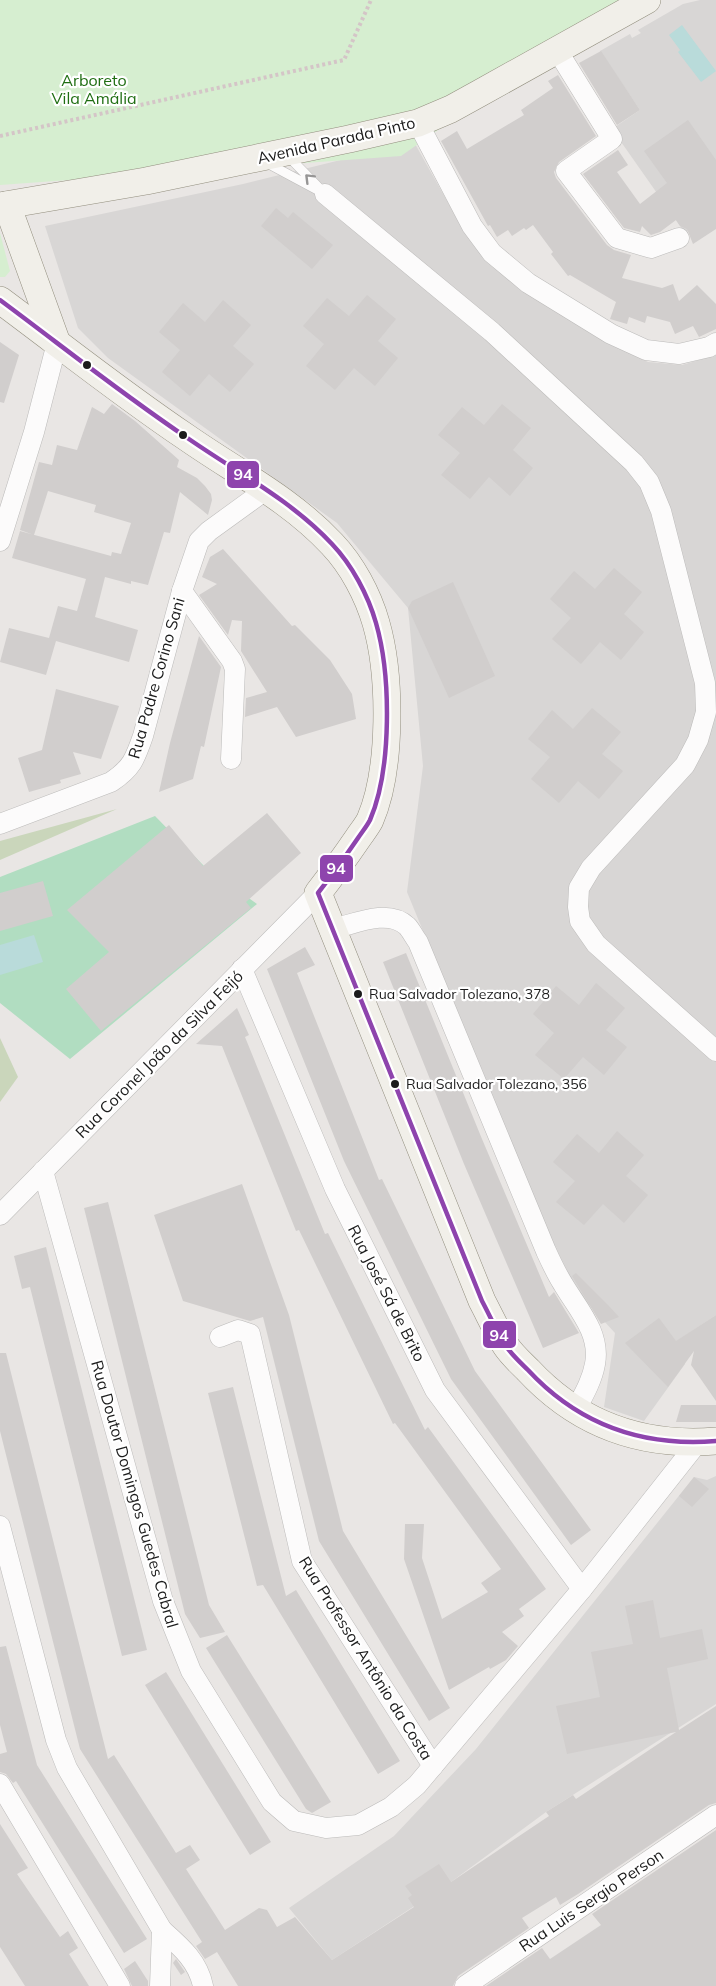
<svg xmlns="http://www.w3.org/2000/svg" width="716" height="1986" viewBox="0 0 716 1986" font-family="Mulish,sans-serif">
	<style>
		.residential { fill: #d8d6d5 }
		.forest { fill: #cad6bb }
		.park { fill: #d6eed0 }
		.pitch { fill: #b1ddc1 }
		.water { fill: #b9dbda }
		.building { fill: #d1cecd }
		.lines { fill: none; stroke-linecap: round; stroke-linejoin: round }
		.lane-casing { stroke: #bcbbba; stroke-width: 10 }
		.street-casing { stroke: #bcbbba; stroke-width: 21 }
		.secondary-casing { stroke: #928e7e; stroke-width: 28 }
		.path { stroke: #d4c5c7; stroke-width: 4; stroke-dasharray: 3 3; stroke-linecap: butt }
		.lane { stroke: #fcfbfb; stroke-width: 9 }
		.street { stroke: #fcfbfb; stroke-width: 20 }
		.secondary { stroke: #f1efe9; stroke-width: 27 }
		.bus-1-casing { stroke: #fff; stroke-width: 9 }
		.bus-1 { stroke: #8e44ad; stroke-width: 4.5 }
		.oneway { stroke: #979696 }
		.bus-dot { fill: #1b1b1b; stroke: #fff; stroke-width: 2 }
		.labels { text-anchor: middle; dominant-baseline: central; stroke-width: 4.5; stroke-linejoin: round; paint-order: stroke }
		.bus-label { font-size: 14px; fill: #1b1b1b; stroke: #fff; text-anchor: start }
		.park-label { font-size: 16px; fill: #206e13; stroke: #fff }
		.street-label { font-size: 16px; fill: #1b1b1b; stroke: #fff }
		.line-badge { stroke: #fff; stroke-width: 2 }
		.badge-label { font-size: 16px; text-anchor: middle; font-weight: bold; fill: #fff }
	</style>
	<rect width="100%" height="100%" fill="#e9e6e4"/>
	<g class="residential">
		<polygon points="700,0 716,0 716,212 685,233 612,129 640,110 600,51 630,34 632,38 641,33 638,30 683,4"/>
		<polygon points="414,142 465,233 607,341 648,362 682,365 716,355 716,1315 671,1345 685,1364 644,1421 604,1407 615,1333 567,1281 407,892 423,766 408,608 337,523 108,358 78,328 45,226 243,184"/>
		<polygon points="716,1476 716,1704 546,1812 451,1882 332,1960 289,1908 394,1836 476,1749 694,1477 707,1480"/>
	</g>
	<g class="forest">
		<polygon points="117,809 0,860 0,841"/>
		<polygon points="0,1038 18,1077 0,1102"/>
	</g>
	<g class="park">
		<polygon points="0,0 623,0 401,156 0,185"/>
		<polygon points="0,233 10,271 5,277 0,277"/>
	</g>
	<polygon class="pitch" points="155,816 204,866 257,904 70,1059 0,1003 0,877"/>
	<g class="water">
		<polygon points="682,25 716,71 701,82 678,52 680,50 669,35"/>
		<polygon points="34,935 43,962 0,975 0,945"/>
	</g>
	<g class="building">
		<polygon points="601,51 640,110 617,125 579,63"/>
		<polygon points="558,75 596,136 559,162 554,172 556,178 607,245 614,250 631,255 622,278 662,288 673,284 679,301 697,285 716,304 716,329 699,337 693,326 675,334 670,322 647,316 645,323 629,317 627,324 610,319 616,302 570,275 568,276 551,254 553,252 533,225 526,230 524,228 512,236 508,230 497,237 490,225 488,226 441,141 457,131 467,149 524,115 521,110 553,88 548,81"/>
		<polygon points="688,120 716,160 716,229 693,244 687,229 680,226 676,220 660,232 651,235 642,226 640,232 624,228 583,174 618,150 628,165 617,172 640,204 667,183 644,151"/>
		<polygon points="276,208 288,218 293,212 333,245 312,269 261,226"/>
		<polygon points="367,295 396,319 378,341 398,358 375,386 354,368 335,390 306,366 324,344 303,326 327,298 349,316"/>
		<polygon points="223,300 251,325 233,346 254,364 230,392 209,374 190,396 162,372 180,350 159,332 183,303 205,322"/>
		<polygon points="0,342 19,355 4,403 0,402"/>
		<polygon points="112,404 135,421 179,460 177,467 197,478 205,486 211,494 212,500 208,515 180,492 170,533 164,532 148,585 131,581 131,584 105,577 95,617 138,630 129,662 56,641 46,675 0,662 9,628 49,638 58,606 77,611 86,579 12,558 20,531 111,556 112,552 121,554 131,523 94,512 96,505 48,491 34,535 20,530 39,462 52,465 57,445 77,450 92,407 104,414"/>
		<polygon points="502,404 531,428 513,450 533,468 510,496 489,477 470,499 441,475 460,453 438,435 462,407 484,425"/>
		<polygon points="223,549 292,626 295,625 330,660 352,694 356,719 296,737 277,707 245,717 246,698 267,692 241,651 242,621 232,620 228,635 199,595 217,584 202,577 210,557"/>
		<polygon points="614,568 642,592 624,614 644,632 621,660 600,642 581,664 552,639 571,618 550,599 574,571 595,589"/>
		<polygon points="453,582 495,676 449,698 408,608 412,601"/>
		<polygon points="199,636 221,667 204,747 201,746 193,779 159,792 170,743"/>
		<polygon points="56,689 119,706 101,759 73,752 81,774 60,780 61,783 29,792 18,758 42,750"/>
		<polygon points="592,708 621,732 602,754 623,771 599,799 578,781 559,803 531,779 550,757 528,739 552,710 573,729"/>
		<polygon points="267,813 301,853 246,902 251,908 101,1031 66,989 109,952 67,910 169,825 203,866"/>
		<polygon points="43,881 53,916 0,931 0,893"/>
		<polygon points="305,947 315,965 297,973 379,1180 382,1179 475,1371 591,1530 571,1545 451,1379 344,1161 267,969"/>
		<polygon points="406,953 482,1139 549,1297 554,1292 579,1333 543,1348 464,1164 383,962"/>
		<polygon points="596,983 625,1008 606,1030 627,1047 604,1075 583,1057 564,1079 535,1055 554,1033 533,1014 556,986 579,1005"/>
		<polygon points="237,1008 249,1035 245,1037 325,1234 328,1233 425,1430 428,1427 546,1589 519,1609 524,1616 502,1632 518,1646 506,1660 490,1669 489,1667 449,1690 404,1559 405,1524 424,1524 422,1558 442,1619 488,1592 481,1583 501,1569 395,1423 393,1424 299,1230 296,1231 222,1046 196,1044"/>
		<polygon points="617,1131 644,1155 626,1176 648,1195 624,1223 603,1204 584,1225 556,1202 575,1181 553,1162 577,1134 599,1153"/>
		<polygon points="242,1184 289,1315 343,1531 450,1708 429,1721 319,1541 263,1317 250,1321 183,1301 154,1215"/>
		<polygon points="108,1202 209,1605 225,1632 200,1638 185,1614 84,1208"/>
		<polygon points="46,1247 147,1650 122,1656 30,1287 22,1289 14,1256"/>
		<polygon points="576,1273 608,1305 619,1317 601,1324 572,1276"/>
		<polygon points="716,1315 716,1401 691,1365 694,1351 668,1387 625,1343 659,1318 676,1341"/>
		<polygon points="0,1353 6,1353 108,1759 114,1755 176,1853 190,1845 200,1860 186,1869 225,1930 259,1908 267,1910 277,1927 295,1917 332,1960 414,1907 408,1898 412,1895 405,1886 439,1864 451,1882 549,1816 546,1812 573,1795 576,1799 676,1732 567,1754 556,1706 600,1697 591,1652 633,1644 625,1606 653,1600 660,1638 702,1629 708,1659 667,1668 679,1730 716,1706 716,1803 709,1805 578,1894 560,1905 556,1897 522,1918 529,1928 458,1976 453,1986 238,1986 217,1952 205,1959 196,1946 202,1942 80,1749 0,1431"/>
		<polygon points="233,1387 286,1596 296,1590 400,1761 378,1774 263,1585 257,1586 208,1393"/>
		<polygon points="681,1405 716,1405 716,1422 676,1422"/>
		<polygon points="694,1477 709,1489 692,1507 679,1496"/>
		<polygon points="227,1635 331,1802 312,1813 306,1809 206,1648"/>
		<polygon points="6,1646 37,1765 147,1939 124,1953 16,1781 13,1783 6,1774 0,1772 0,1754 7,1752 0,1725 0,1647"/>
		<polygon points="166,1672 271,1842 250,1855 145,1685"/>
		<polygon points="0,1824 28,1868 17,1874 60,1937 68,1931 78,1948 69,1954 89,1986 25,1986 0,1947"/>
		<polygon points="716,1830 716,1986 486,1986 542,1948 550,1959 601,1925 592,1914"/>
		<polygon points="176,1959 185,1972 181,1975 173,1963"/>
		<polygon points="135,1961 148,1981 148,1986 132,1986 124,1969"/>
	</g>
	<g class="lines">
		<g class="lane-casing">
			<polyline id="lane" points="267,163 325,194 287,155"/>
		</g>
		<g class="street-casing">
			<g id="street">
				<polyline points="557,50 612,139 566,171 617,238 651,248 679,238"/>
				<polyline points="418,123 472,226 492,253 528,283 611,334 646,350 679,354 709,347 716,343"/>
				<polyline points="325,194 492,332 634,463 649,482 661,511 705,683 706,712 698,740 685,765 591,868 579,888 578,907 580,921 596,944 716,1051"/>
				<polyline points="0,541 34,432 57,343"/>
				<polyline points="182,591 232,661 235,669 231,759"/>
				<path d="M0,824l111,-42c21,-14 24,-23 32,-46l39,-145 17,-50 10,-10 58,-42"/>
				<path d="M333,929c21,-5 55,-21 74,-3 4,4 7,11 11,16l128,309c5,11 10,22 17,33 14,24 38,49 32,80 -3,17 -12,32 -20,47"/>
				<polyline points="242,969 335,1189 435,1390 582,1589"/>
				<polyline points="43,1171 163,1601 191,1671 272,1802 294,1821 326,1828 358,1825 391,1807 417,1785 582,1589 698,1442"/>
				<polyline points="0,1215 318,893"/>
				<polyline points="220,1337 238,1330 250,1334 302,1561 433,1766"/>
				<path d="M0,1526l56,214 11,28 95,162c18,16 36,31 41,56"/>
				<polyline points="0,1784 120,1986"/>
				<polyline points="160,1986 162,1930"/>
				<polyline points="465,1986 716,1815"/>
			</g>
		</g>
		<g class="secondary-casing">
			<g id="secondary">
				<polyline points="7,205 57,343"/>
				<polyline points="0,206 146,181 349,139 418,123 451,109 480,93 647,0"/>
				<path d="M0,300c62,46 122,94 186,137 50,35 104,62 146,107 20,21 36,51 44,79 15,52 16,146 -6,197 -3,6 -8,12 -12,18 -13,19 -26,37 -40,55l164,408c8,15 15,31 24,45 6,9 15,17 22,24 51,55 114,77 188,71"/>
			</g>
		</g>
		<polyline class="path" points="0,136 344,60 371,0"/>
		<use href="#lane" class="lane"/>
		<use href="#street" class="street"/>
		<use href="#secondary" class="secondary"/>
		<g class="bus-1-casing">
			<path id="bus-1" d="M0,300c62,46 122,94 186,137 50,35 104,62 146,107 20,21 36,51 44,79 15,52 16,146 -6,197 -3,6 -8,12 -12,18 -13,19 -26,37 -40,55l164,408c8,15 15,31 24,45 6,9 15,17 22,24 51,55 114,77 188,71"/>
		</g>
		<use href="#bus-1" class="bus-1"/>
	</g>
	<defs><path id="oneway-chevron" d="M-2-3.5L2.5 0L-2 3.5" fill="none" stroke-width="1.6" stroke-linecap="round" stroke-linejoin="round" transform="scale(1.5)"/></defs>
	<use class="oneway" href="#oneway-chevron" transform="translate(309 178) rotate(-135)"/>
	<g class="bus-dot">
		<circle cx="87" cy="365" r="5"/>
		<circle cx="183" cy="435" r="5"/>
		<circle cx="358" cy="994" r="5"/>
		<circle cx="395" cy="1084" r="5"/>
	</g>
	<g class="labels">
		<g class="bus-label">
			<text x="369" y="994">Rua Salvador Tolezano, 378</text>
			<text x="406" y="1084">Rua Salvador Tolezano, 356</text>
		</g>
		<g class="park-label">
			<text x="94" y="80">Arboreto<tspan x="94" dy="18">Vila Amália</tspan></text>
		</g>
		<g class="street-label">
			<text transform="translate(336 140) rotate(-13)">Avenida Parada Pinto</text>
			<text transform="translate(156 678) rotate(-74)">Rua Padre Corino Sani</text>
			<text transform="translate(159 1054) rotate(-45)">Rua Coronel João da Silva Feijó</text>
			<text transform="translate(387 1293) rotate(63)">Rua José Sá de Brito</text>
			<text transform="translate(135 1494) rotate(74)">Rua Doutor Domingos Guedes Cabral</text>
			<text transform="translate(366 1658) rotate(58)">Rua Professor Antônio da Costa</text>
			<text transform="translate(591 1900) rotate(-34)">Rua Luis Sergio Person</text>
		</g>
	</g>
	<g class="line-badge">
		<rect x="226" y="460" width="34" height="29" rx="6" fill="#8e44ad"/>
		<rect x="319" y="854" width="35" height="29" rx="6" fill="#8e44ad"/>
		<rect x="482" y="1320" width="35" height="29" rx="6" fill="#8e44ad"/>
	</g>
	<g class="badge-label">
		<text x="243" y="480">94</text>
		<text x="336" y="874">94</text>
		<text x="499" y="1341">94</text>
	</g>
</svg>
